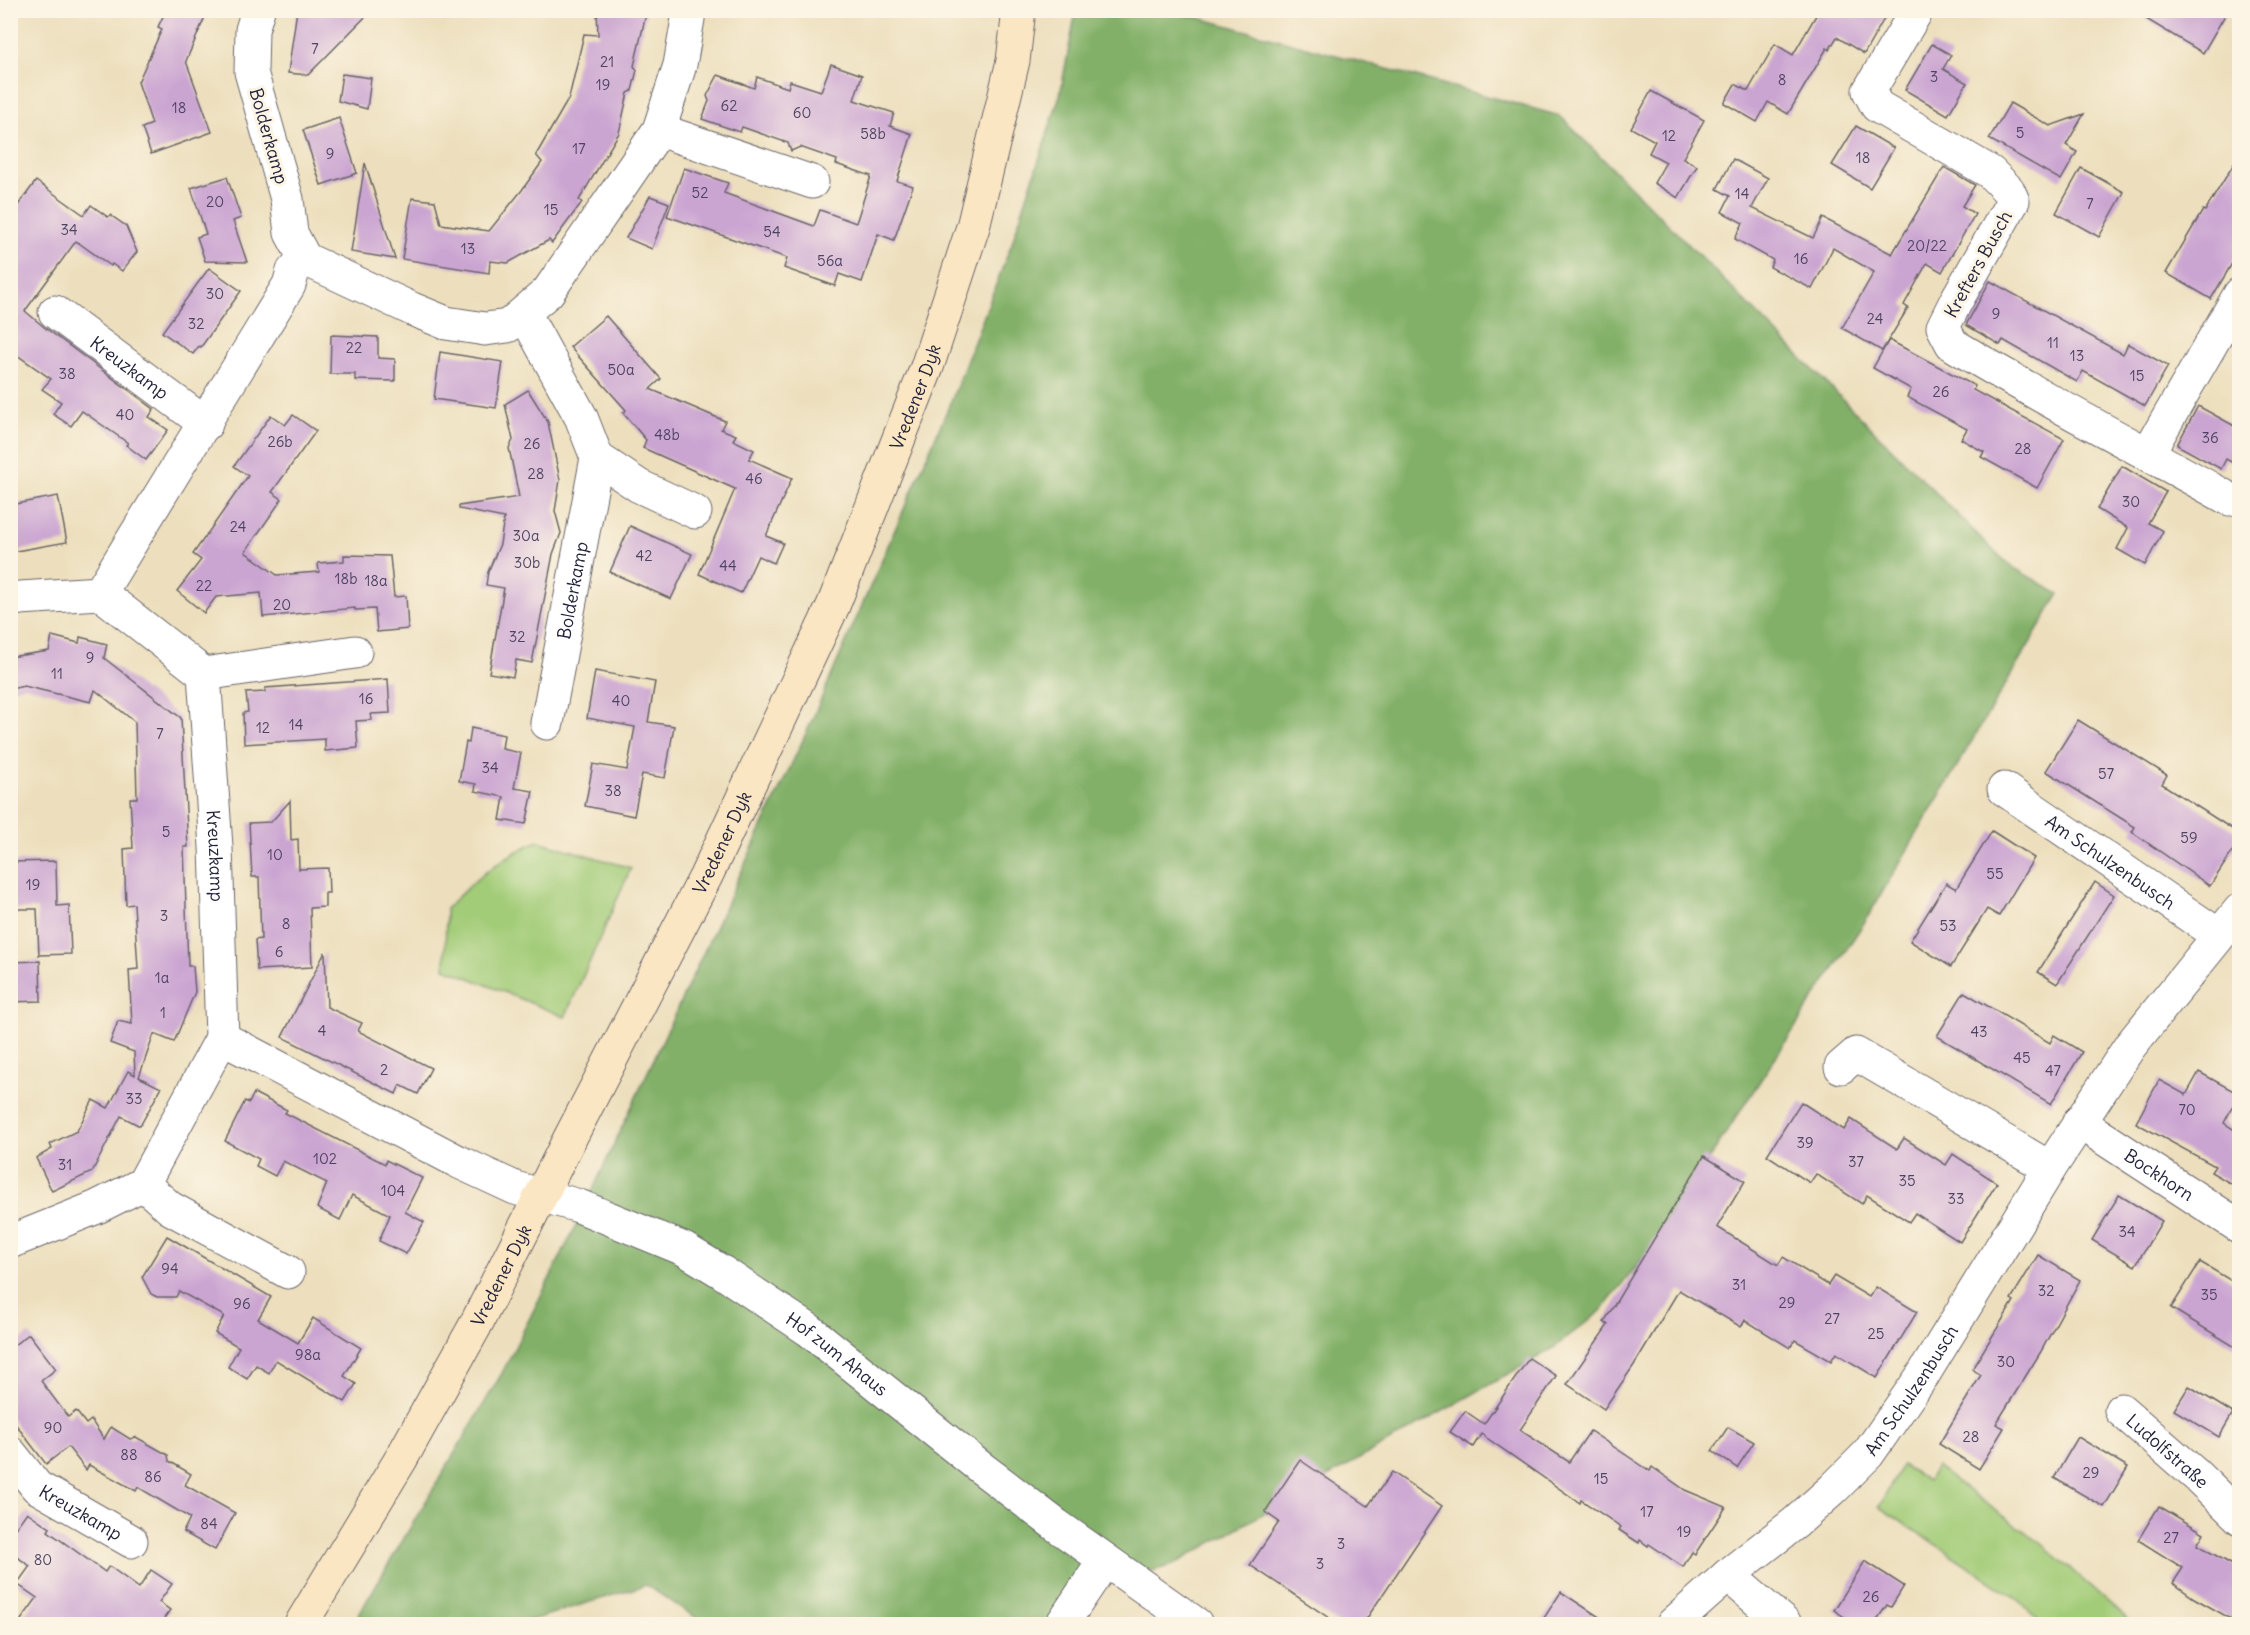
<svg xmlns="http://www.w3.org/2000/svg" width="2250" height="1635" viewBox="0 0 2250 1635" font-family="Delius,sans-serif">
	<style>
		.green { fill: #a3cc78; stroke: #62775a; stroke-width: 1.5 }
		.forest { fill: #82b068; stroke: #526952; stroke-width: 1.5 }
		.building { fill: #cba5d2 }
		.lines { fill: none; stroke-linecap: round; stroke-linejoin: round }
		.street-casing { stroke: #696468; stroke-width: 35 }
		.secondary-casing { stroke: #696468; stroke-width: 35 }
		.street { stroke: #fff; stroke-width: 33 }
		.secondary { stroke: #fbe6c4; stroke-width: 33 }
		.labels { text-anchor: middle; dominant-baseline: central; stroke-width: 6; stroke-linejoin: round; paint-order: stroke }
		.number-label { font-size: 15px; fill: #4c4361 }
		.street-label { font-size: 18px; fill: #22223b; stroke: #fcf5e5 }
	</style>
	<rect width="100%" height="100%" fill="#fcf5e5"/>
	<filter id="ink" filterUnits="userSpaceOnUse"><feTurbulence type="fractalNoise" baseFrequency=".0167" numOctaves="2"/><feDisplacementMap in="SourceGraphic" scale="12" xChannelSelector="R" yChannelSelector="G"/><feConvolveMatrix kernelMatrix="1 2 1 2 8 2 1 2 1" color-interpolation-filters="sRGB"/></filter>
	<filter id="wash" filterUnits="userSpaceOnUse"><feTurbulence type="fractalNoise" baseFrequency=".008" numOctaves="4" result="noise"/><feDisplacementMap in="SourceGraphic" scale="24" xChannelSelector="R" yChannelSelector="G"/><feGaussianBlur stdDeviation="1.35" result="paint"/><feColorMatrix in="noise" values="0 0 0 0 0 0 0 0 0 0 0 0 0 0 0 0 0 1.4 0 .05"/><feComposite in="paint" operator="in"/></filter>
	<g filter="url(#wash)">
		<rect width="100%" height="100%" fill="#eddfbd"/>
		<g class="green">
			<path d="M538,841l93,27 -66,149 -120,-49 1,-59c25,-27 57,-53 92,-68z"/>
			<polygon points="1902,1465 1928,1481 1936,1467 2041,1543 2133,1624 2042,1624 2014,1596 1879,1507"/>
		</g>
		<polygon class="forest" points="1076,11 1174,11 1560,116 1998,555 2016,569 2059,594 1867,918 1647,1253 1601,1311 1552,1349 1171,1566 1097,1585 1066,1624 706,1624 646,1585 518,1624 353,1624 501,1375 573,1232 808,729 952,399 1012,243 1060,95"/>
		<g id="blocks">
			<g class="building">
				<polygon points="166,10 208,10 186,61 212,132 151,154 142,128 152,124 138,82 162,29 158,27"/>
				<polygon points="297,10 372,10 308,75 288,73"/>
				<polygon points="597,10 647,10 634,66 637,70 632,91 628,93 619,133 579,200 582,202 552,243 549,240 508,263 490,261 489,273 402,259 412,198 435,201 441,224 489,231 522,190 542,162 536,155 569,98 584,34 598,35"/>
				<polygon points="1819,10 1889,10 1864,54 1837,37 1829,50 1827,48 1788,114 1768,102 1757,122 1724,103 1735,84 1748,91 1775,44 1793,55"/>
				<polygon points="2131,10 2228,10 2203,53"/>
				<polygon points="1932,44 1951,55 1943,69 1967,83 1948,115 1905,90"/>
				<polygon points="831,64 862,75 854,100 894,113 890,126 912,134 897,181 913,186 894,240 878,234 862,282 839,274 835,286 784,268 787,258 667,216 684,168 728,183 724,193 814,226 820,210 856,223 871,176 836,164 837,160 800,147 791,151 788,143 742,127 740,132 702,119 709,101 707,96 718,75 754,88 757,77 788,88 790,81 821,91"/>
				<polygon points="342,74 371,78 367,109 338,101"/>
				<polygon points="1651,91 1704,120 1683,158 1697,166 1678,198 1654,183 1666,162 1649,153 1655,141 1631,128"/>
				<polygon points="2010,103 2050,126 2084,114 2066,145 2077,152 2061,180 1989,139"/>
				<polygon points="339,118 357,173 321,185 303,130"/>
				<polygon points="1856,126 1894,148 1870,188 1832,165"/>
				<polygon points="2240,154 2240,250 2211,299 2166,273 2203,210 2205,211"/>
				<polygon points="1733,159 1768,178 1752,208 1813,238 1823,218 1892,254 1944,167 1975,185 1962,206 1975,214 1942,272 1927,263 1904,305 1908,308 1882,351 1842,328 1874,272 1833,248 1812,289 1770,267 1773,260 1735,239 1743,223 1722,212 1730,196 1717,189"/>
				<polygon points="365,163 395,259 351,252"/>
				<polygon points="2081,168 2124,192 2099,237 2056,213"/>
				<polygon points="227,177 241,218 233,221 247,262 205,261 197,237 206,234 191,188"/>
				<polygon points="36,181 84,215 91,205 108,217 110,215 126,226 137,252 122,271 112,264 111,266 76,241 25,311 44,327 154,409 149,417 168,430 146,460 126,445 128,443 82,411 71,426 53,414 61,402 42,389 51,379 10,350 10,216"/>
				<polygon points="650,196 669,203 652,249 626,238"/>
				<polygon points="209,268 241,291 201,347 199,346 193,354 162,332"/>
				<polygon points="1990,281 2123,354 2128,344 2168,366 2145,406 2083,371 2077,382 2003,340 2000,345 1966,325"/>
				<polygon points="606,316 661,379 650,389 725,421 721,429 736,435 733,440 754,450 749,459 792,478 766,536 783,543 774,563 758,556 741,593 699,574 735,489 643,448 646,440 623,413 626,410 570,347"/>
				<polygon points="331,335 378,337 378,358 395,359 395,381 355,380 355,374 330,374"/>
				<polygon points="1889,340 1975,386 1973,390 2064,439 2037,488 1981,457 1984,452 1961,439 1967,429 1907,397 1911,389 1873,368"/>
				<polygon points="440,352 503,362 496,408 434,399"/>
				<polygon points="528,390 548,422 560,480 555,511 561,533 553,554 532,663 516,660 513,677 489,673 504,588 486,585 488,572 500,544 504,518 459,509 459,506 519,497 509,448 513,440 505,404"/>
				<polygon points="2198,406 2240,429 2240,467 2226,459 2221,469 2177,445"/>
				<polygon points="271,415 285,425 293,415 316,431 272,492 282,499 245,552 277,575 319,572 318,563 344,561 344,555 390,556 394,597 406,596 408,629 377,632 375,609 355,610 355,608 263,617 261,593 216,597 204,613 177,591 201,560 193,554 248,476 234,466"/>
				<polygon points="2122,466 2166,492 2148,523 2163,531 2145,565 2117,549 2128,528 2097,509"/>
				<polygon points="58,496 67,542 10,552 10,505"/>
				<polygon points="630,526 692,554 671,599 610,572"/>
				<polygon points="52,636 79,643 80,637 107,644 104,658 181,718 188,847 184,847 188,966 193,966 195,992 174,1042 154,1034 139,1077 161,1088 140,1126 121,1116 92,1172 52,1191 36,1158 52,1149 50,1144 77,1131 93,1100 108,1108 128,1071 135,1075 134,1052 110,1043 118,1021 132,1024 129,970 138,969 134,904 126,905 124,849 133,848 130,798 137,798 135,722 95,690 91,702 24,686 10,689 10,657 49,651"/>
				<polygon points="595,671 655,682 648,722 674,726 665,778 642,774 634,816 585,806 593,764 627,770 635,727 587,718"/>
				<polygon points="388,679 390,713 371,714 372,720 356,721 358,748 325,751 325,739 244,744 243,713 248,712 246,693 265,692 265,688"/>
				<polygon points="2078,720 2167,775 2162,784 2240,834 2240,840 2210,886 2132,832 2135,827 2046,771"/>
				<polygon points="471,728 504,735 502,749 521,753 514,788 533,791 526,824 500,820 504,797 475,791 476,784 459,781 466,742 469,743"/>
				<polygon points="290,801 291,840 298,839 299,869 328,868 329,893 325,893 325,907 310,908 312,967 257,970 255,940 261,939 259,877 252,877 249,823 271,822"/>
				<polygon points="1992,831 2034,858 1999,916 1987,909 1951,967 1910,941 1946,883 1956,889"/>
				<polygon points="56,861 57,906 69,905 71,954 39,955 37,909 10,909 10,862"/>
				<polygon points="2095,882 2114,895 2057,984 2038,972"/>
				<polygon points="325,952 327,1007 362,1023 358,1031 431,1068 418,1094 400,1085 396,1094 282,1037"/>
				<polygon points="40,961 41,1001 10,1002 10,962"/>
				<polygon points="1964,992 2050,1043 2054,1035 2082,1052 2051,1104 1937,1036"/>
				<polygon points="2199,1072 2239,1094 2224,1123 2236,1131 2240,1126 2240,1189 2211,1172 2215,1166 2136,1123 2159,1080 2186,1095"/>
				<polygon points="254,1093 287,1110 285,1113 385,1164 386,1160 422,1178 405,1212 424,1222 406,1254 379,1241 390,1215 352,1195 340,1220 317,1208 327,1183 283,1161 275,1176 256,1166 259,1159 225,1141 245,1101 249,1103"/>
				<polygon points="1801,1102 1844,1130 1851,1119 1897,1149 1904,1138 1946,1165 1953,1154 1997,1183 1960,1242 1915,1213 1909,1222 1867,1195 1862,1204 1816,1174 1810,1183 1767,1155"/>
				<polygon points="1704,1156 1745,1181 1717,1227 1778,1265 1783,1257 1828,1285 1834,1276 1869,1297 1876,1287 1917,1312 1877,1378 1836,1353 1831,1361 1795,1340 1790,1348 1745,1320 1741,1327 1679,1290 1634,1365 1604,1409 1567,1384 1608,1325 1604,1322"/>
				<polygon points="2119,1195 2162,1221 2135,1266 2092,1240"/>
				<polygon points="167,1236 271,1297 258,1319 298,1343 313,1318 361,1348 344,1376 356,1384 345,1402 276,1360 269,1373 256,1365 247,1379 228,1367 239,1347 215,1333 224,1316 179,1291 176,1297 157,1297 151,1294 142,1277"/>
				<polygon points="2038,1255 2080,1280 2040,1353 1996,1424 2004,1428 1979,1469 1939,1444 1981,1375 1972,1369 2014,1301 2011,1299"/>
				<polygon points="2200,1262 2240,1286 2240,1350 2171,1308"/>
				<polygon points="29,1334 56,1369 41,1381 68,1417 76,1411 86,1424 91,1420 104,1439 111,1427 130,1439 136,1437 168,1455 169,1461 191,1474 185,1485 235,1513 215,1550 183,1532 190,1518 138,1487 136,1491 89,1465 86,1470 68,1447 46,1464 10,1417 10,1348"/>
				<polygon points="1529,1358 1556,1376 1520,1430 1569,1462 1590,1431 1650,1471 1652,1467 1685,1490 1726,1507 1695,1554 1692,1552 1683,1567 1649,1544 1648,1546 1640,1540 1639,1543 1619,1530 1621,1527 1581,1500 1580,1503 1481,1434 1473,1447 1450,1432 1465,1411 1484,1424"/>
				<polygon points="2189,1386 2233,1413 2219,1437 2174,1410"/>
				<polygon points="1728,1427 1754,1442 1737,1468 1712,1451"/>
				<polygon points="2078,1437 2128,1467 2104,1507 2054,1478"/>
				<polygon points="1300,1460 1368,1506 1392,1472 1442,1506 1363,1624 1338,1624 1250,1565 1279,1522 1265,1512"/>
				<polygon points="2159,1506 2204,1533 2197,1545 2240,1569 2240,1624 2194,1598 2173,1583 2183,1568 2138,1540"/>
				<polygon points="27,1512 50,1528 48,1531 105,1572 109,1566 139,1588 151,1570 172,1584 159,1602 170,1610 160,1624 18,1624 37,1598 17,1584 30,1566 10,1552 10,1536"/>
				<polygon points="1865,1561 1904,1586 1891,1607 1887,1605 1874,1624 1855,1624 1834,1610"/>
				<polygon points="1561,1592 1610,1624 1540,1624"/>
			</g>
		</g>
	</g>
	<g filter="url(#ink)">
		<use href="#blocks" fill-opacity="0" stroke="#696468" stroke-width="1.5"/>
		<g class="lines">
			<g class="street-casing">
				<g id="street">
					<path d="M1917,10l-48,81 8,15 113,66 18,18 5,11 -57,100 -13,26 9,17c90,55 185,103 277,155"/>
					<polyline points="659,130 812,182"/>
					<polyline points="305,259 412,309 446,323 485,329 508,326 548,292 659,130 680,65 688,19 688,10"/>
					<path id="s1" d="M55,312l151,112"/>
					<polyline points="524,313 581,417 597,458 639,486 695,512"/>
					<polyline points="2148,453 2240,294"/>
					<path id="s2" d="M100,593l104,81 12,173 6,191"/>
					<polyline points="10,600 20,598 100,593 289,285 293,271 305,259 291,233 287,199 251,72 252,30 258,10"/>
					<polyline points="204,674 355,652"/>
					<path id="s3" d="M547,723l50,-265"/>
					<path id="s4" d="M2004,789l214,146"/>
					<polyline points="1841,1067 1856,1054 2050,1168"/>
					<path id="s5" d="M2079,1122l161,105"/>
					<polyline points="143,1184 170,1208 288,1272"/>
					<path id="s6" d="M10,1242l87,-35 46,-23 79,-146 237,124 56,26 64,18 105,43 38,23 87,58 167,134 80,61 140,99"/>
					<path id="s7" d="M2121,1410l75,65 44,43"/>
					<path id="s8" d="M10,1453l27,34 94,54"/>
					<polyline points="1728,1575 1785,1624"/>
					<polyline points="1062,1624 1105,1560"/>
					<path id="s9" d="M1673,1624l55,-49 67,-52 38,-34 35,-35 55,-79 127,-207 80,-122 110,-136"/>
				</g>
			</g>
			<g class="secondary-casing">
				<g id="secondary">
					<path id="s10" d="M301,1624l100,-165 73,-131 95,-188 137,-264 127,-270 94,-239 46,-140 40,-166 6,-51"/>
				</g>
			</g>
			<use href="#street" class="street"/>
			<use href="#secondary" class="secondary"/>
		</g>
	</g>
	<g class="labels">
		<g class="number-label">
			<text x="315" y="48">7</text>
			<text x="607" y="61">21</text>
			<text x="1934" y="76">3</text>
			<text x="1782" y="79">8</text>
			<text x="603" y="84">19</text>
			<text x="729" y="105">62</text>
			<text x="179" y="107">18</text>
			<text x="802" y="112">60</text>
			<text x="2020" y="132">5</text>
			<text x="873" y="133">58b</text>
			<text x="1669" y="135">12</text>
			<text x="579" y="148">17</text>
			<text x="330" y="153">9</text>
			<text x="1863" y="157">18</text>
			<text x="700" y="192">52</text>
			<text x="1742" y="193">14</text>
			<text x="215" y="201">20</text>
			<text x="2090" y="203">7</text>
			<text x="551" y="209">15</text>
			<text x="69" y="229">34</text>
			<text x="772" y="231">54</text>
			<text x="1927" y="245">20/22</text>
			<text x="468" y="248">13</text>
			<text x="1801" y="258">16</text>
			<text x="830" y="260">56a</text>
			<text x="215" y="293">30</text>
			<text x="1996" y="313">9</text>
			<text x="1875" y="318">24</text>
			<text x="196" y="323">32</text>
			<text x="2053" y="342">11</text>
			<text x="354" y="347">22</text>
			<text x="2077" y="355">13</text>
			<text x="621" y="369">50a</text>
			<text x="67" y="373">38</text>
			<text x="2137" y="375">15</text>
			<text x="1941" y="391">26</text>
			<text x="125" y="414">40</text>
			<text x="667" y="434">48b</text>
			<text x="2210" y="437">36</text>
			<text x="280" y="441">26b</text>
			<text x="532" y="443">26</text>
			<text x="2023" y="448">28</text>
			<text x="536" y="473">28</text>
			<text x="754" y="478">46</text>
			<text x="2131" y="501">30</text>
			<text x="238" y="526">24</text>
			<text x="526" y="535">30a</text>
			<text x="644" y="555">42</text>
			<text x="527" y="562">30b</text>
			<text x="728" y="565">44</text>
			<text x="346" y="578">18b</text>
			<text x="376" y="580">18a</text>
			<text x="204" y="585">22</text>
			<text x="282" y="604">20</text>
			<text x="517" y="636">32</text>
			<text x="90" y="657">9</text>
			<text x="57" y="673">11</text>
			<text x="366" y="698">16</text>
			<text x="621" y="700">40</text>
			<text x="296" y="724">14</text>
			<text x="263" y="727">12</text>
			<text x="160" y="733">7</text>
			<text x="490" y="767">34</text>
			<text x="2106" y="773">57</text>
			<text x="613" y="790">38</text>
			<text x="166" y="831">5</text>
			<text x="2189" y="837">59</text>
			<text x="275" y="854">10</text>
			<text x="1995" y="873">55</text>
			<text x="33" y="884">19</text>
			<text x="164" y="915">3</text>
			<text x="286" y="923">8</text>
			<text x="1948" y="925">53</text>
			<text x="279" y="951">6</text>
			<text x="162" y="977">1a</text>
			<text x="163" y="1012">1</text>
			<text x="322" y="1030">4</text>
			<text x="1979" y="1031">43</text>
			<text x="2022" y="1057">45</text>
			<text x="384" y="1069">2</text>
			<text x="2053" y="1070">47</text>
			<text x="134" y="1098">33</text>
			<text x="2187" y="1109">70</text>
			<text x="1805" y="1142">39</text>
			<text x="325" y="1158">102</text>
			<text x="1856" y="1161">37</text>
			<text x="65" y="1164">31</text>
			<text x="1907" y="1180">35</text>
			<text x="393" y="1190">104</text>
			<text x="1956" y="1198">33</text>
			<text x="2127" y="1231">34</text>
			<text x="170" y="1268">94</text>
			<text x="1739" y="1284">31</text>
			<text x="2046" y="1290">32</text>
			<text x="2209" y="1294">35</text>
			<text x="1787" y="1302">29</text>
			<text x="242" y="1303">96</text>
			<text x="1832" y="1318">27</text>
			<text x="1876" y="1333">25</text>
			<text x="308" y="1354">98a</text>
			<text x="2006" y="1361">30</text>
			<text x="53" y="1427">90</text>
			<text x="1971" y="1436">28</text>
			<text x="129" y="1454">88</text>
			<text x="2091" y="1472">29</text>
			<text x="153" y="1476">86</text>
			<text x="1601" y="1478">15</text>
			<text x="1647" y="1511">17</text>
			<text x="209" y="1523">84</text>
			<text x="1684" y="1531">19</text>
			<text x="2171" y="1537">27</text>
			<text x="1341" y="1543">3</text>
			<text x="43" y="1559">80</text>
			<text x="1320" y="1563">3</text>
			<text x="1871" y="1596">26</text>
		</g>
		<g class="street-label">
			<text transform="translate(269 136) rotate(74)">Bolderkamp</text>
			<text transform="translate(1978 264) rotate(-61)">Krefters Busch</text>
			<text stroke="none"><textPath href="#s1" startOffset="93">Kreuzkamp</textPath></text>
			<text stroke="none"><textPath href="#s10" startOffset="1374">Vredener Dyk</textPath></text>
			<text stroke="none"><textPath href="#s3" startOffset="135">Bolderkamp</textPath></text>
			<text stroke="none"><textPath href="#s10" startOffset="888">Vredener Dyk</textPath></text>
			<text stroke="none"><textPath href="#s2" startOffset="314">Kreuzkamp</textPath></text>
			<text stroke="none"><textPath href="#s4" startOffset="129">Am Schulzenbusch</textPath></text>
			<text stroke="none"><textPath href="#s5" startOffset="96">Bockhorn</textPath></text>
			<text stroke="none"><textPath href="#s10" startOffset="402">Vredener Dyk</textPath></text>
			<text stroke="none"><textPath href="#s6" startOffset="1006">Hof zum Ahaus</textPath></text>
			<text stroke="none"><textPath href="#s9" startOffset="336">Am Schulzenbusch</textPath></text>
			<text stroke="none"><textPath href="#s7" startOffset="62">Ludolfstraße</textPath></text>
			<text stroke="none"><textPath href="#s8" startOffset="94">Kreuzkamp</textPath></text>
		</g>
	</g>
	<rect width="2250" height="1635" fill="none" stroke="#fcf5e5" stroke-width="36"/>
</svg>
